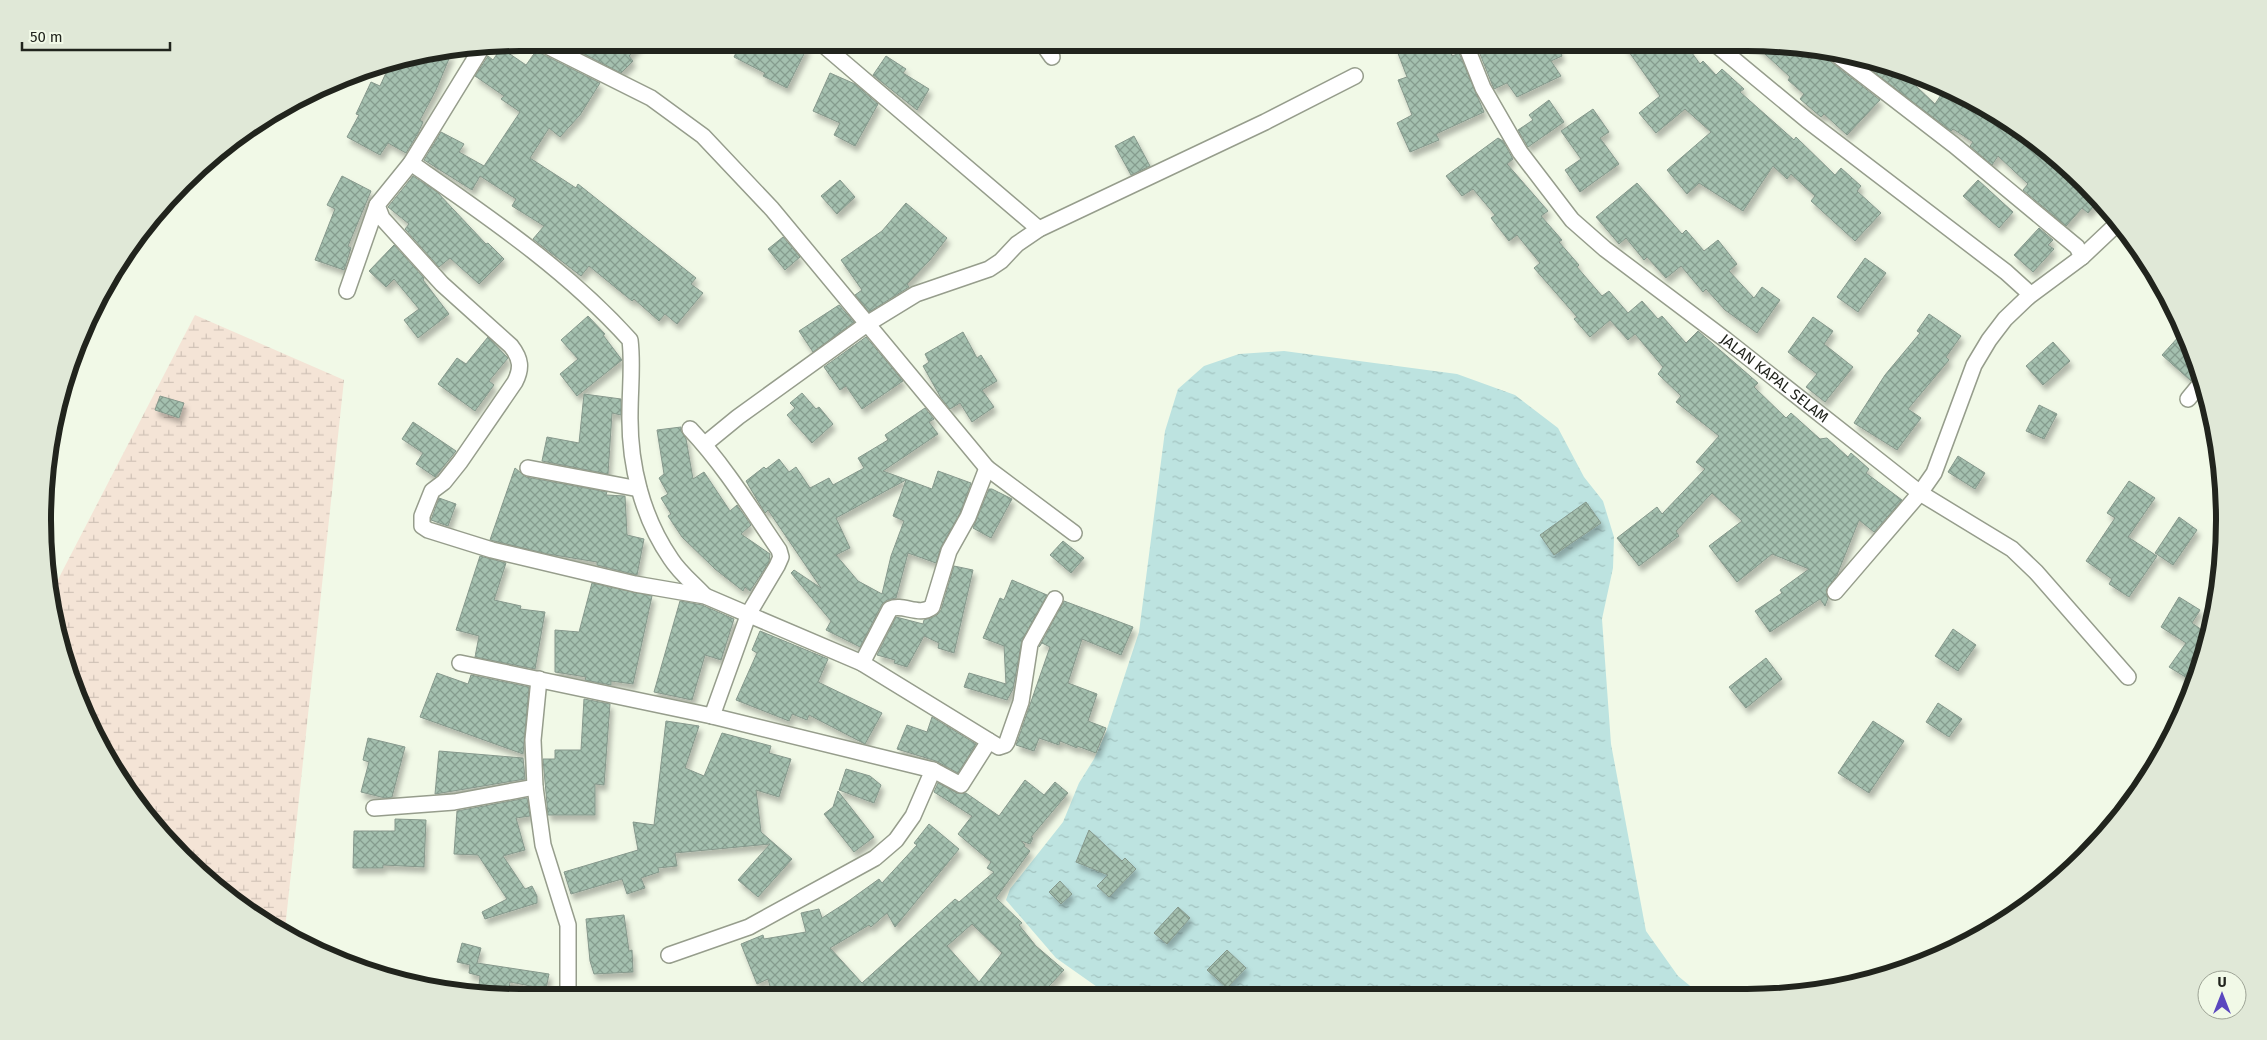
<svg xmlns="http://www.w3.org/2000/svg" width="2267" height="1040" viewBox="0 0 2267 1040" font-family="'Fira Sans',sans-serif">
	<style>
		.wetland { fill: url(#wetland-marsh) }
		.water { fill: url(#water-ripples) }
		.building { fill: url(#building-cross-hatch); stroke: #86988c; fill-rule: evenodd; filter: url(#shadow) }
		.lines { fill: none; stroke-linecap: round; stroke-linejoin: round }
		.minor-casing { stroke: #969d8c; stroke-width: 18 }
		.minor { stroke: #fff; stroke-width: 15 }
		.labels { text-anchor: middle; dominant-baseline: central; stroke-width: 5; stroke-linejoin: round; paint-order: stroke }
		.street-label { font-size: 15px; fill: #21241d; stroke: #f1f9e7 }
		.rim { fill: none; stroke: #21241d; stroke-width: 6 }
	</style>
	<defs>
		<pattern id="wetland-marsh" width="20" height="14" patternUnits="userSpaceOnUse" patternTransform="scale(1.25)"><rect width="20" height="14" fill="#f4e4d6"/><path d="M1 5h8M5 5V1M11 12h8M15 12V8" fill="none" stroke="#d1c3b7"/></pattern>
		<pattern id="water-ripples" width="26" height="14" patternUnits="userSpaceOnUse" patternTransform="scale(1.25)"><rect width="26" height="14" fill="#bde3e0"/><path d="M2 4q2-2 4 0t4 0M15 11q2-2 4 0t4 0" fill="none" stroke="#a2c3c0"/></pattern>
		<pattern id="building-cross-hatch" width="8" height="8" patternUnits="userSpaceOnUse" patternTransform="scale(1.25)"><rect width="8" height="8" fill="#a4c0af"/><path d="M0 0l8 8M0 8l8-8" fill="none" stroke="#859c8e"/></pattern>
		<filter id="shadow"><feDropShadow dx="3" dy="5.5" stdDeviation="2.5" flood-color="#0004"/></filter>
	</defs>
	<rect width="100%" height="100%" fill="#f1f9e7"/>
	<polygon class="wetland" points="195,315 344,380 285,929 205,879 106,758 68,674 50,595"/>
	<polygon class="water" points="1284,351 1457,374 1515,395 1558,428 1584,477 1603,501 1614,537 1613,568 1602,619 1611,744 1646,931 1678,976 1700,994 1110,996 1056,958 1006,900 1010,889 1063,822 1079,783 1094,759 1106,732 1139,632 1165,431 1178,389 1204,366 1239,354"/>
	<g class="building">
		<polygon points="561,42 642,42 629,56 633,61 621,73"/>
		<polygon points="741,42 797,42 807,48 787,88 763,76 765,73 734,57"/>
		<polygon points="1412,42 1447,42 1452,56 1459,53 1484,112 1436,134 1439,140 1410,152 1397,123 1412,115 1398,80 1407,77 1396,48"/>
		<polygon points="1480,42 1556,42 1562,56 1551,61 1561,76 1517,97 1507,83 1494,89 1476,44"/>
		<polygon points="1622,42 1684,42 1700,64 1703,61 1716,75 1722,69 1744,89 1740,92 1794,140 1796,137 1835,175 1841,168 1861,186 1857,191 1881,213 1855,241 1811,201 1815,196 1791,174 1787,179 1773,166 1743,211 1699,183 1687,194 1667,170 1711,132 1685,109 1656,133 1639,113 1660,96"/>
		<polygon points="1753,43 1823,50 1826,58 1880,100 1847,135 1824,114 1821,117 1800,99 1804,94 1788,80 1790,77"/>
		<polygon points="501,48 526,65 536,51 600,83 580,115 560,137 549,128 530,158 576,188 578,184 696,278 691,284 703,293 677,324 665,314 659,321 634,299 632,301 589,266 581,276 533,239 544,226 512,206 516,199 480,176 472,190 424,160 441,132 464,144 459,152 484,166 520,112 501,99 504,96 475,76 488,56 493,60"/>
		<polygon points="451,54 436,90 420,120 423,122 418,133 406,153 388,143 380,155 347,137 359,115 356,114 371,82 380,86 390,64"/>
		<polygon points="886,56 906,69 903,73 929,89 917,110 873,75"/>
		<polygon points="1853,56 1898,69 1935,104 1946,87 1966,100 1967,99 2026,136 2056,163 2058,160 2084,182 2099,200 2088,213 2082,208 2066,226 2023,190 2028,184 1998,156 1992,165 1970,146 1973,142 1953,129 1951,131"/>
		<polygon points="830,73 855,84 878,104 855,146 834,135 840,123 813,111"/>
		<polygon points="1549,100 1564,122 1528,147 1518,130 1533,120 1529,115"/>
		<polygon points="1593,109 1609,132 1600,138 1619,164 1580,192 1565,170 1581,159 1561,131"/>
		<polygon points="1134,136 1150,166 1131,175 1115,146"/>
		<polygon points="1498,138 1503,141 1513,159 1507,164 1548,211 1541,216 1562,240 1559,242 1579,265 1577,267 1602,296 1609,291 1628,313 1642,301 1658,319 1662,316 1686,343 1698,331 1758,383 1754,387 1786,418 1791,413 1820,439 1827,438 1848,457 1851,453 1869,469 1866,473 1902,500 1874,532 1859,520 1837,575 1826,590 1828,598 1825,606 1820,599 1770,632 1755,611 1782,593 1780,590 1809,569 1772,554 1737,582 1709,546 1742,521 1712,493 1676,531 1679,536 1639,566 1617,538 1657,507 1662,514 1705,469 1696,462 1719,436 1676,402 1681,396 1658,374 1663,367 1635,334 1628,340 1610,320 1590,337 1574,319 1577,317 1534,268 1540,263 1517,235 1509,241 1491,218 1495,215 1473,189 1462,196 1446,176"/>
		<polygon points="342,176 371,191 348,246 351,248 344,270 315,260 335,209 327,205"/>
		<polygon points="413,176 437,192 486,244 488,243 504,259 479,284 450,258 439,267 405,229 409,224 388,207"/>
		<polygon points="840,180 855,197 837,214 821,196"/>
		<polygon points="1978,180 2013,212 1999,228 1963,196"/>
		<polygon points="1637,183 1682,234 1686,230 1704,251 1718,240 1737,264 1729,271 1754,298 1762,287 1780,300 1757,333 1725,310 1706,289 1703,292 1681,266 1666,278 1647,257 1644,260 1626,238 1619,244 1596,217"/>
		<polygon points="906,203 947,238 930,260 907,284 909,287 869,312 855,295 862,290 841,260 882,231"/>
		<polygon points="2039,228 2053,240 2048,245 2054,249 2033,272 2014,255"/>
		<polygon points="783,237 800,257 785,270 768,249"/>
		<polygon points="394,245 424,278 423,280 449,314 418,338 404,320 419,309 394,279 386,287 369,271"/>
		<polygon points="1865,258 1886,273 1858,312 1837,297"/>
		<polygon points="839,305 854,322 813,352 799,331"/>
		<polygon points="1929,314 1961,336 1946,357 1949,360 1908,409 1921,418 1897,450 1854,423 1885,375 1920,333 1917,331"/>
		<polygon points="588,316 605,334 603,335 622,360 577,396 560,374 578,359 561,340"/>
		<polygon points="1813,317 1833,331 1824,344 1853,367 1825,402 1806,387 1817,374 1788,352"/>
		<polygon points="963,332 977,358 981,355 997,381 982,390 994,407 972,422 960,403 950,409 941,398 923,366 929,362 925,354"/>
		<polygon points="2181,334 2189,342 2199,373 2191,381 2162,355"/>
		<polygon points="488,337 508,358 489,381 494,385 475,411 438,384 457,358 466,364"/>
		<polygon points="866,337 903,381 862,409 846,386 840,390 824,367"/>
		<polygon points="2053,342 2070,361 2043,385 2026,366"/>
		<polygon points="802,393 816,409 819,407 833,424 812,443 787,415 795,408 790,403"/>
		<polygon points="584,394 621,399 621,415 612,413 608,474 542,461 547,437 579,443"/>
		<polygon points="160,396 184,403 179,418 155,410"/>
		<polygon points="2039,405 2057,414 2044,439 2026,431"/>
		<path d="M925,408l9,11 -5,3 9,12 -55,37 49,18 6,-18 33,12 -11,30 -19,34 -5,16 -28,-10 -12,45 -9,2 -5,4 -22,43 -34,-17 5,-9 -40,-48 3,-3 27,18 -53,-78 -3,3 -19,-32 18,-14 2,2 13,-10 10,13 7,-5 14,21 19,-10 4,7 31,-17 -6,-10 30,-18 -3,-5zM906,480l-13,36 11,5 -13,35 -9,38 -24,-13 -22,-26 14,-7 -14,-30z"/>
		<polygon points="413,422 456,451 435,477 416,464 423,453 402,439"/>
		<polygon points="681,427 681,431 686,439 693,479 704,472 730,511 737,505 751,525 741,534 770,554 769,562 750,591 745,587 743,591 715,569 682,537 668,516 671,514 661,498 668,494 659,478 664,474 657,430"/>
		<polygon points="1958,456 1985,473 1975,489 1948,472"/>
		<polygon points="515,468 526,477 607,492 606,495 625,496 627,535 644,539 637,575 597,565 597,562 548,554 490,540"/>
		<polygon points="2129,481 2155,498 2128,537 2157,556 2129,597 2109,584 2112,579 2086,561 2115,518 2107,513"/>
		<polygon points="989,489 992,489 1012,499 991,538 973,528"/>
		<polygon points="439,498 456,504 448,526 431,520"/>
		<polygon points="1586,502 1601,523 1554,555 1540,535"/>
		<polygon points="2179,517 2197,530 2173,565 2155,553"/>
		<polygon points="1063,541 1084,558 1071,573 1050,555"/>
		<polygon points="480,556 506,563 494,600 521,606 520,609 545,612 535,669 475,657 479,636 456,630"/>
		<polygon points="954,566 973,570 954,653 938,648 939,643 924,636 907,667 894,663 895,660 877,655 896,617 923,624 924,620 937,615 941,610"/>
		<polygon points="1012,580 1047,595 1022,640 1013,689 1007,700 964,687 969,673 1006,684 1004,646 983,638 1000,598 1004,600"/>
		<polygon points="592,583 652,596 633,684 611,681 611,685 585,680 586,677 555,672 555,630 579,632"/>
		<polygon points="2179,597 2200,610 2192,623 2209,635 2203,654 2187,678 2169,667 2186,643 2161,627"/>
		<polygon points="680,601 702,605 734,619 721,660 705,655 692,700 654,692"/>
		<polygon points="1064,601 1133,627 1121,655 1082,639 1068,683 1097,694 1088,721 1106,728 1096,753 1077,746 1077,748 1060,741 1059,745 1039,738 1034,751 1016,745 1050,647 1042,643 1039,647"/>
		<polygon points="1953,629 1976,645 1958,671 1935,656"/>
		<polygon points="760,631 828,659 818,682 882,713 865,744 809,715 807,720 792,714 789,721 736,700 757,653 752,650"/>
		<polygon points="1766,658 1782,679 1746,708 1729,687"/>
		<polygon points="437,673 468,684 471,675 529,687 523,754 420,717"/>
		<polygon points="584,699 610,704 604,785 595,784 595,815 548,815 543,759 555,759 555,750 581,750"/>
		<polygon points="1938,703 1962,719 1949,737 1926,722"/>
		<polygon points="932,717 976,744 958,773 936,761 897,749 907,725 927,732"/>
		<polygon points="666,721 699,726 685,768 704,776 722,733 771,746 769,753 791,759 779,797 756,790 761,832 792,859 758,897 738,880 770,844 675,853 677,866 658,868 659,872 641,878 645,888 627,894 622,879 571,894 564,872 638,850 633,822 654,825"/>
		<polygon points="1873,721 1904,741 1869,793 1838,773"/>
		<polygon points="368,738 405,747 392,797 385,798 361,792 369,762 363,760"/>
		<polygon points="439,751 523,758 525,779 435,794"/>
		<polygon points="846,769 870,776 881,785 874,803 839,790"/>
		<path d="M1025,780l19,15 11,-13 13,11 -37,44 2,1 -3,6 -9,-3 4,4 -1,1 6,5 -34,47 26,25 -3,2 17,21 28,24 -24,26 -267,1 -5,-18 -11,5 -16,-40 22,-9 1,4 42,-7 -5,-19 18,-4 3,9 25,-16 32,-23 3,4 35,-38 -3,-2 15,-19 30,25 -64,78 -8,-14 -16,14 -2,-2 -39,23 32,35 93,-84 4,3 35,-30 -7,-4 4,-6 -33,-28 14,-18 -38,-24 4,-9 19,10h9l33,23zM972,924l30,29 -23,29 -32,-36z"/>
		<polygon points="838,791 874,837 854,852 824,814 833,807"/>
		<polygon points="527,798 530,816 516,818 525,850 503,856 525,889 532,886 537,896 537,903 485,919 482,912 507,899 478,855 454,854 457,811"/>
		<polygon points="395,819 426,820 424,867 383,865 383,868 353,868 354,831 395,831"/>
		<polygon points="1089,830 1122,861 1125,858 1136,869 1109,897 1097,886 1108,875 1076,862"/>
		<polygon points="1060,881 1072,894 1061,904 1049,892"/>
		<polygon points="1178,907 1190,918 1167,944 1154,933"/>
		<polygon points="624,915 629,951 632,950 633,972 594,974 590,961 586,919"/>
		<polygon points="462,943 481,948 477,963 549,974 546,989 510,982 509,989 479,985 480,976 469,973 470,965 457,962"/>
		<polygon points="1227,950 1246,968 1227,988 1207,970"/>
	</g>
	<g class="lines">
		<g class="minor-casing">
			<g id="minor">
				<polyline points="541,43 651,98 703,136 772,209 987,468 1074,533"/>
				<polyline points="821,43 1039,229"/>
				<polyline points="1042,43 1052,57"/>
				<path id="s1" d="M1465,43l18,45 37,64 52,68 33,29 121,91 194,153 92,56 24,23 92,105"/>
				<polyline points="1714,43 1807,120 2006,272 2027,291 2028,297"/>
				<polyline points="1832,51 1954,145 2077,247 2082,257"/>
				<path d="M411,163c76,53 156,107 219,177 3,24 0,49 0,73 -1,51 12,104 41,146 9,14 23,25 34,37"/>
				<polyline points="347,291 377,205"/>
				<polyline points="2188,399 2202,382"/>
				<path d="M690,429c34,36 61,80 89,121l2,7 -4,9 -28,47 -37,103"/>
				<polyline points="705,444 738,417 867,324 916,294 989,269 1001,261 1017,244 1039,229 1265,122 1355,76"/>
				<polyline points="528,468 639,489"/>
				<polyline points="1835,592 1920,493 1934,473 1974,365 1989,340 2005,319 2028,297 2082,257 2118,223"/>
				<path d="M460,663l252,53 221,54 28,15 28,-44 -127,-78 -157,-67 -70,-12 -143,-34 -64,-20 -6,-4v-10l10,-25 12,-9 16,-20 55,-80c7,-14 6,-23 -4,-36l-69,-62 -60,-66 -5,-13 34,-42 70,-114"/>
				<path d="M862,663l28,-54c13,-6 29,8 42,-2l17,-56 19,-34 19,-49"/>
				<polyline points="539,679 533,740 535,787 543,845 568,925 568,997"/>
				<polyline points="989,741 999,747 1005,745 1007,742 1021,702 1030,644 1055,599"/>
				<polyline points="374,808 454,802 535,787"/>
				<polyline points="669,955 749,927 875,858 896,840 913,816 933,770"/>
			</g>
		</g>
		<use href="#minor" class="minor"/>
	</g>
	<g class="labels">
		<g class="street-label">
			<text stroke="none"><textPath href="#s1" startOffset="465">JALAN KAPAL SELAM</textPath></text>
		</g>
	</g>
	<path d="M0 0H2267V1040H0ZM520 51H1747A469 469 0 0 1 2216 520V520A469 469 0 0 1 1747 989H520A469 469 0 0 1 51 520V520A469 469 0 0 1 520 51Z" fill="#e0e8d7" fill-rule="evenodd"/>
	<path class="rim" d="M520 51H1747A469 469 0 0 1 2216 520V520A469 469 0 0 1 1747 989H520A469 469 0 0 1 51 520V520A469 469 0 0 1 520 51Z"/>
	<g transform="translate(2222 995)"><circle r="24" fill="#f1f9e7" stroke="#9ea496"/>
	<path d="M0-4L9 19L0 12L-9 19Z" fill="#5a47bf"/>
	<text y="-8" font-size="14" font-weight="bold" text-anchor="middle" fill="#21241d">U</text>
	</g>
	<path d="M22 42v8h148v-8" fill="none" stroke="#21241d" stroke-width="2.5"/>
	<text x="30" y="42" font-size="15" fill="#21241d" stroke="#f1f9e7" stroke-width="4" paint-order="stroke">50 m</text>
</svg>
